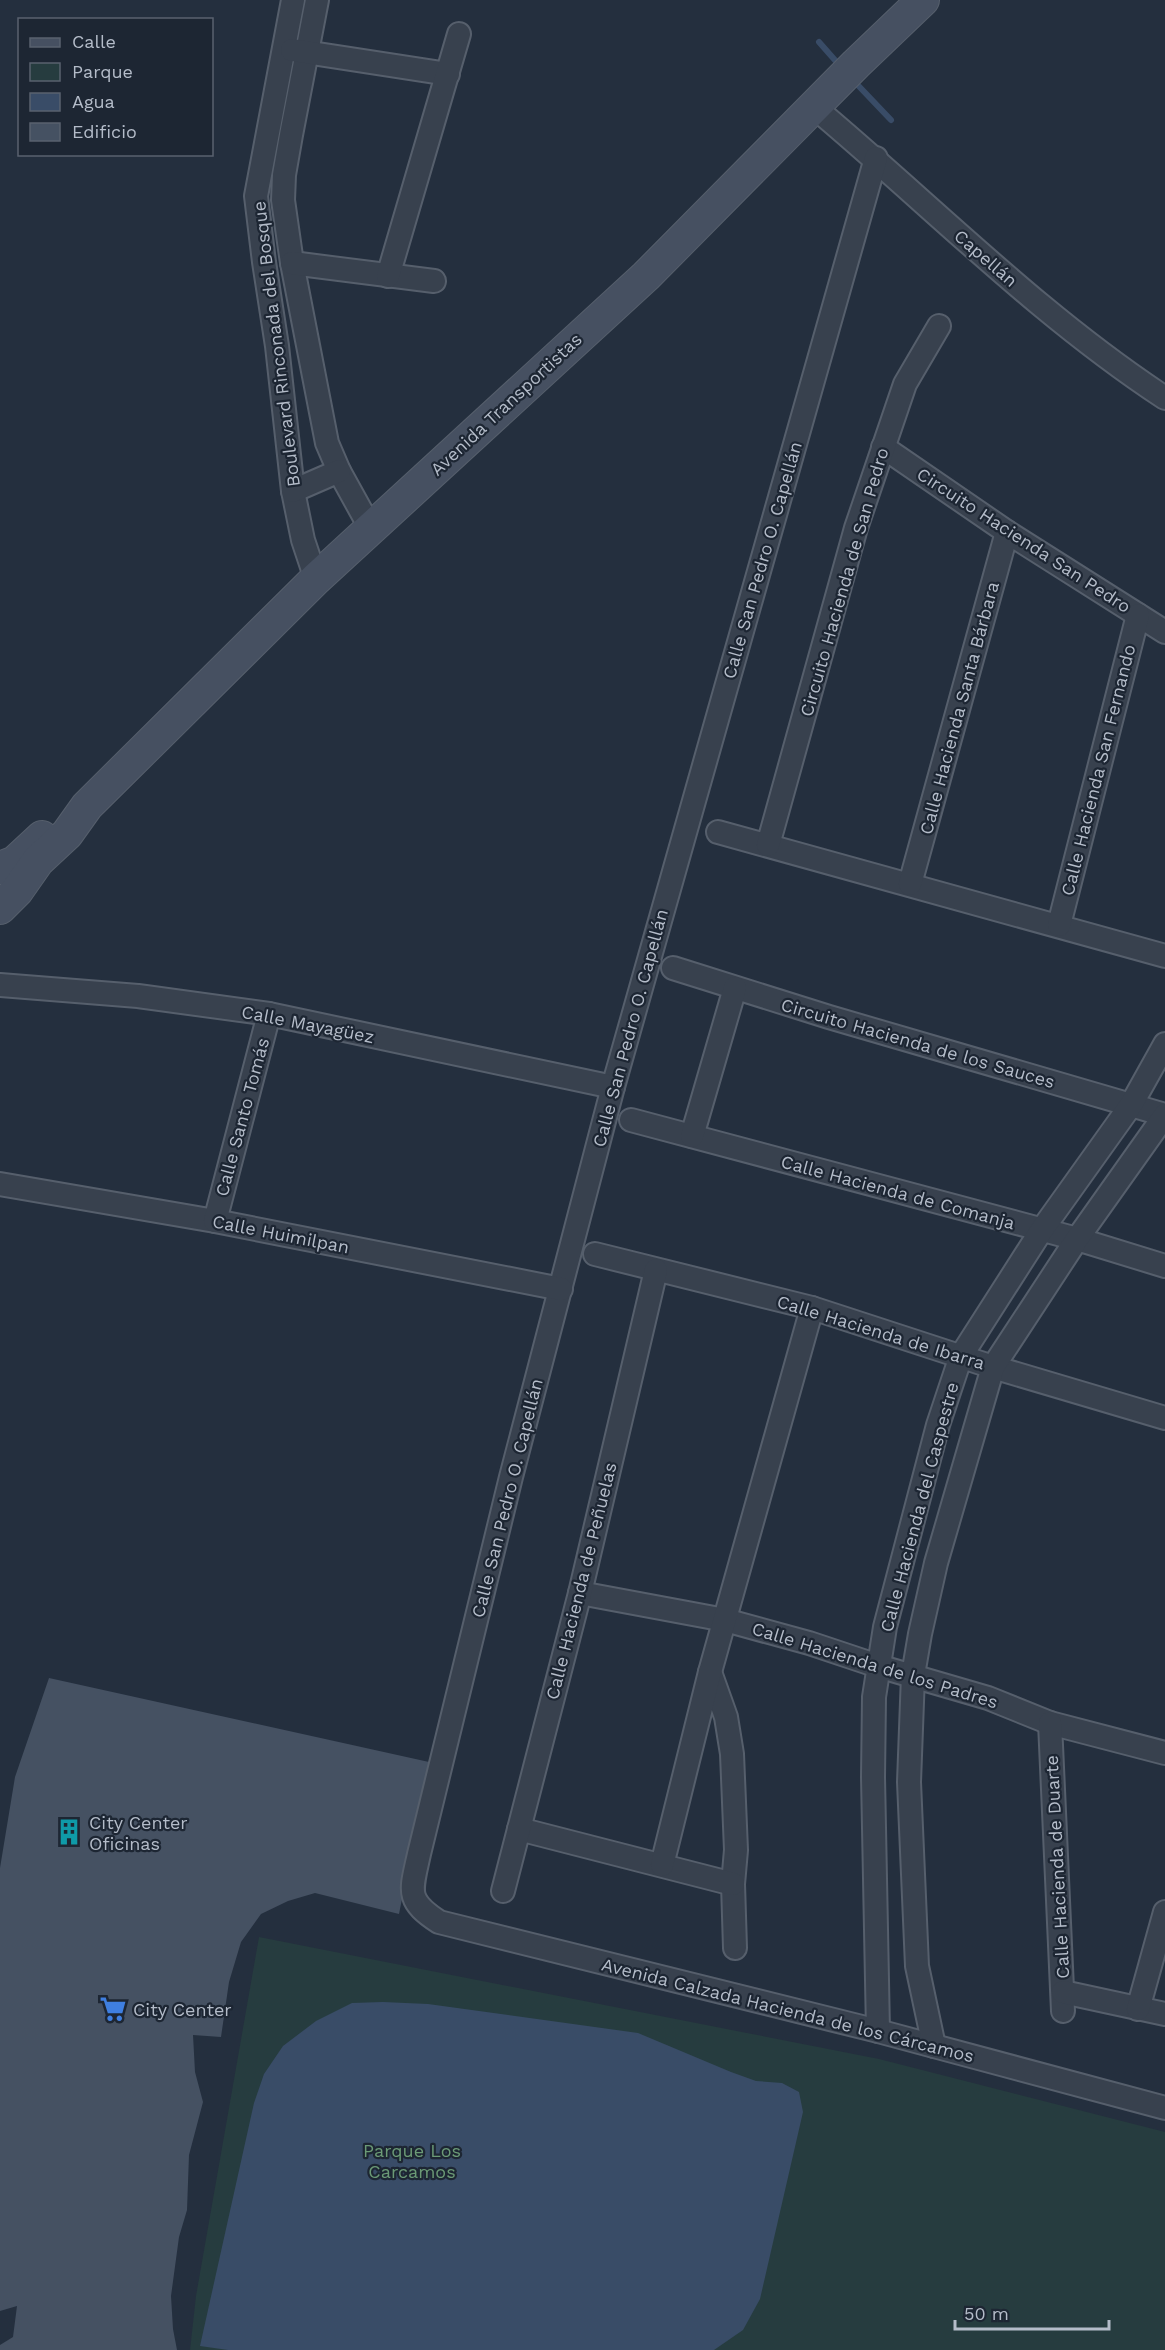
<svg xmlns="http://www.w3.org/2000/svg" width="1165" height="2350" viewBox="0 0 1165 2350" font-family="'Work Sans',sans-serif">
	<style>
		.green { fill: #263c3f }
		.water { fill: #394c67 }
		.lines { fill: none; stroke-linecap: round; stroke-linejoin: round }
		.stream { stroke: #394c67; stroke-width: 6 }
		.building { fill: #455162 }
		.street-casing { stroke: #565f6c; stroke-width: 26 }
		.secondary-casing { stroke: #565f6c; stroke-width: 34 }
		.street { stroke: #38414e; stroke-width: 22 }
		.secondary { stroke: #465061; stroke-width: 32 }
		.labels { text-anchor: middle; dominant-baseline: central; stroke-width: 4.5; stroke-linejoin: round; paint-order: stroke }
		.street-label { font-size: 18px; fill: #b4bcc9; stroke: #1d2633 }
		.poi-label { font-size: 18px; fill: #b4bcc9; stroke: #1d2633; text-anchor: start }
		.park-label { font-size: 18px; fill: #6b9a76; stroke: #1d2633 }
	</style>
	<rect width="100%" height="100%" fill="#242f3e"/>
	<polygon class="green" points="259,1937 879,2059 1165,2132 1165,2350 190,2350 196,2296"/>
	<polygon class="water" points="383,2002 428,2004 638,2033 731,2072 756,2081 782,2083 799,2092 803,2112 760,2299 743,2330 714,2350 228,2350 200,2346 254,2103 264,2074 283,2046 316,2021 352,2003"/>
	<g class="lines">
		<g class="stream">
			<polyline points="819,42 841,67"/>
			<polyline points="852,79 891,120"/>
		</g>
	</g>
	<polygon class="building" points="49,1678 429,1762 399,1914 315,1893 288,1901 261,1914 241,1942 229,1982 221,2037 193,2035 195,2072 203,2102 189,2155 187,2210 179,2237 171,2296 173,2329 177,2350 0,2350 0,2345 13,2337 17,2306 0,2311 0,1868 15,1777"/>
	<g class="lines">
		<g class="street-casing">
			<g id="street">
				<polyline points="293,0 256,196 264,262 277,346 293,491 303,540 316,579"/>
				<polyline points="317,0 291,135 284,175 283,200 292,263 327,443 339,471 371,529"/>
				<polyline points="292,50 448,74"/>
				<path d="M814,107c117,98 223,207 351,291"/>
				<path d="M876,158l-263,929 -102,390 -92,377c-8,37 -14,46 20,68l439,109 287,77"/>
				<polyline points="292,263 434,281"/>
				<polyline points="388,276 459,34"/>
				<polyline points="883,447 1007,532 1165,632"/>
				<polyline points="293,491 339,471"/>
				<polyline points="718,832 1165,956"/>
				<polyline points="768,845 856,528 905,384 939,326"/>
				<polyline points="910,884 1007,532"/>
				<polyline points="1059,925 1138,615"/>
				<polyline points="673,968 829,1017 1165,1115"/>
				<polyline points="0,985 138,996 269,1014 613,1087"/>
				<polyline points="631,1120 1077,1239 1165,1266"/>
				<polyline points="692,1136 735,988"/>
				<polyline points="0,1184 215,1221 561,1289"/>
				<polyline points="215,1221 269,1014"/>
				<polyline points="595,1254 812,1308 993,1367 1165,1418"/>
				<polyline points="580,1593 725,1620 809,1643 878,1666 988,1698 1050,1723 1165,1753"/>
				<polyline points="710,1672 726,1717 732,1754 736,1850 733,1884 735,1948"/>
				<polyline points="1050,1723 1063,2011"/>
				<polyline points="519,1829 733,1884"/>
				<polyline points="662,1865 710,1672 812,1308"/>
				<polyline points="503,1891 580,1593 656,1270"/>
				<polyline points="1063,1992 1165,2014"/>
				<polyline points="1138,2009 1165,1912"/>
				<polyline points="878,2031 873,1777 874,1697 885,1627 938,1425 961,1356 1041,1231 1131,1105 1165,1044"/>
				<polyline points="934,2046 917,1966 909,1782 913,1675 920,1634 936,1563 993,1367 1077,1239 1165,1115"/>
			</g>
		</g>
		<g class="secondary-casing">
			<g id="secondary">
				<polyline points="0,868 15,862 42,837"/>
				<polyline points="0,908 17,891 38,861 67,834 87,806 316,579 646,276 856,64 923,0"/>
			</g>
		</g>
		<use href="#street" class="street"/>
		<use href="#secondary" class="secondary"/>
	</g>
	<defs>
		<g id="building-bare" transform="scale(2.07)"><path d="M-4-6H4V6H1V3H-1V6H-4ZM-2.5-4.3h1.7v1.8h-1.7ZM.8-4.3h1.7v1.8H.8ZM-2.5-1h1.7V.8h-1.7ZM.8-1h1.7V.8H.8Z" fill="#0f9aa8" stroke="#1d2633" stroke-width="2.5" paint-order="stroke"/></g>
		<g id="supermarket-bare" transform="scale(2.07)"><path d="M-6-5.5h2.5l.6 2H6L4.5 2H-2.5L-4.4-4H-6ZM-1.5 3.2a1.3 1.3 0 1 0 .1 0ZM3 3.2a1.3 1.3 0 1 0 .1 0Z" fill="#3f7fe0" stroke="#1d2633" stroke-width="2.5" paint-order="stroke"/></g>
	</defs>
	<g fill-rule="evenodd">
		<use href="#building-bare" x="69" y="1832"/>
		<use href="#supermarket-bare" x="113" y="2009"/>
	</g>
	<g class="labels">
		<g class="street-label">
			<text transform="translate(986 258) rotate(41)">Capellán</text>
			<text transform="translate(276 344) rotate(-97)">Boulevard Rinconada del Bosque</text>
			<text transform="translate(506 404) rotate(-43)">Avenida Transportistas</text>
			<text transform="translate(1024 540) rotate(33)">Circuito Hacienda San Pedro</text>
			<text transform="translate(762 560) rotate(-74)">Calle San Pedro O. Capellán</text>
			<text transform="translate(844 582) rotate(-74)">Circuito Hacienda de San Pedro</text>
			<text transform="translate(959 708) rotate(-75)">Calle Hacienda Santa Bárbara</text>
			<text transform="translate(1098 770) rotate(-76)">Calle Hacienda San Fernando</text>
			<text transform="translate(308 1024) rotate(11)">Calle Mayagüez</text>
			<text transform="translate(630 1028) rotate(-75)">Calle San Pedro O. Capellán</text>
			<text transform="translate(918 1043) rotate(16)">Circuito Hacienda de los Sauces</text>
			<text transform="translate(242 1117) rotate(-75)">Calle Santo Tomás</text>
			<text transform="translate(898 1192) rotate(15)">Calle Hacienda de Comanja</text>
			<text transform="translate(281 1234) rotate(11)">Calle Huimilpan</text>
			<text transform="translate(881 1332) rotate(17)">Calle Hacienda de Ibarra</text>
			<text transform="translate(507 1498) rotate(-76)">Calle San Pedro O. Capellán</text>
			<text transform="translate(919 1507) rotate(-75)">Calle Hacienda del Caspestre</text>
			<text transform="translate(581 1581) rotate(-76)">Calle Hacienda de Peñuelas</text>
			<text transform="translate(875 1665) rotate(17)">Calle Hacienda de los Padres</text>
			<text transform="translate(1057 1867) rotate(-93)">Calle Hacienda de Duarte</text>
			<text transform="translate(788 2010) rotate(14)">Avenida Calzada Hacienda de los Cárcamos</text>
		</g>
		<g class="poi-label">
			<text x="89" y="1822">City Center<tspan x="89" dy="21">Oficinas</tspan></text>
			<text x="133" y="2009">City Center</text>
		</g>
		<g class="park-label">
			<text x="412" y="2150">Parque Los<tspan x="412" dy="21">Carcamos</tspan></text>
		</g>
	</g>
	<rect x="18" y="18" width="195" height="138" fill="#1d2633" stroke="#59626f" stroke-width="1.5"/>
	<rect x="30" y="38" width="30" height="9" fill="#465061" stroke="#59626f" stroke-width="1.5"/>
	<text x="72" y="48" font-size="18" fill="#b4bcc9">Calle</text>
	<rect x="30" y="63" width="30" height="18" fill="#263c3f" stroke="#59626f" stroke-width="1.5"/>
	<text x="72" y="78" font-size="18" fill="#b4bcc9">Parque</text>
	<rect x="30" y="93" width="30" height="18" fill="#394c67" stroke="#59626f" stroke-width="1.5"/>
	<text x="72" y="108" font-size="18" fill="#b4bcc9">Agua</text>
	<rect x="30" y="123" width="30" height="18" fill="#455162" stroke="#59626f" stroke-width="1.5"/>
	<text x="72" y="138" font-size="18" fill="#b4bcc9">Edificio</text>
	<path d="M955 2320v9h154v-9" fill="none" stroke="#b4bcc9" stroke-width="3"/>
	<text x="964" y="2320" font-size="18" fill="#b4bcc9" stroke="#1d2633" stroke-width="4.5" paint-order="stroke">50 m</text>
</svg>
